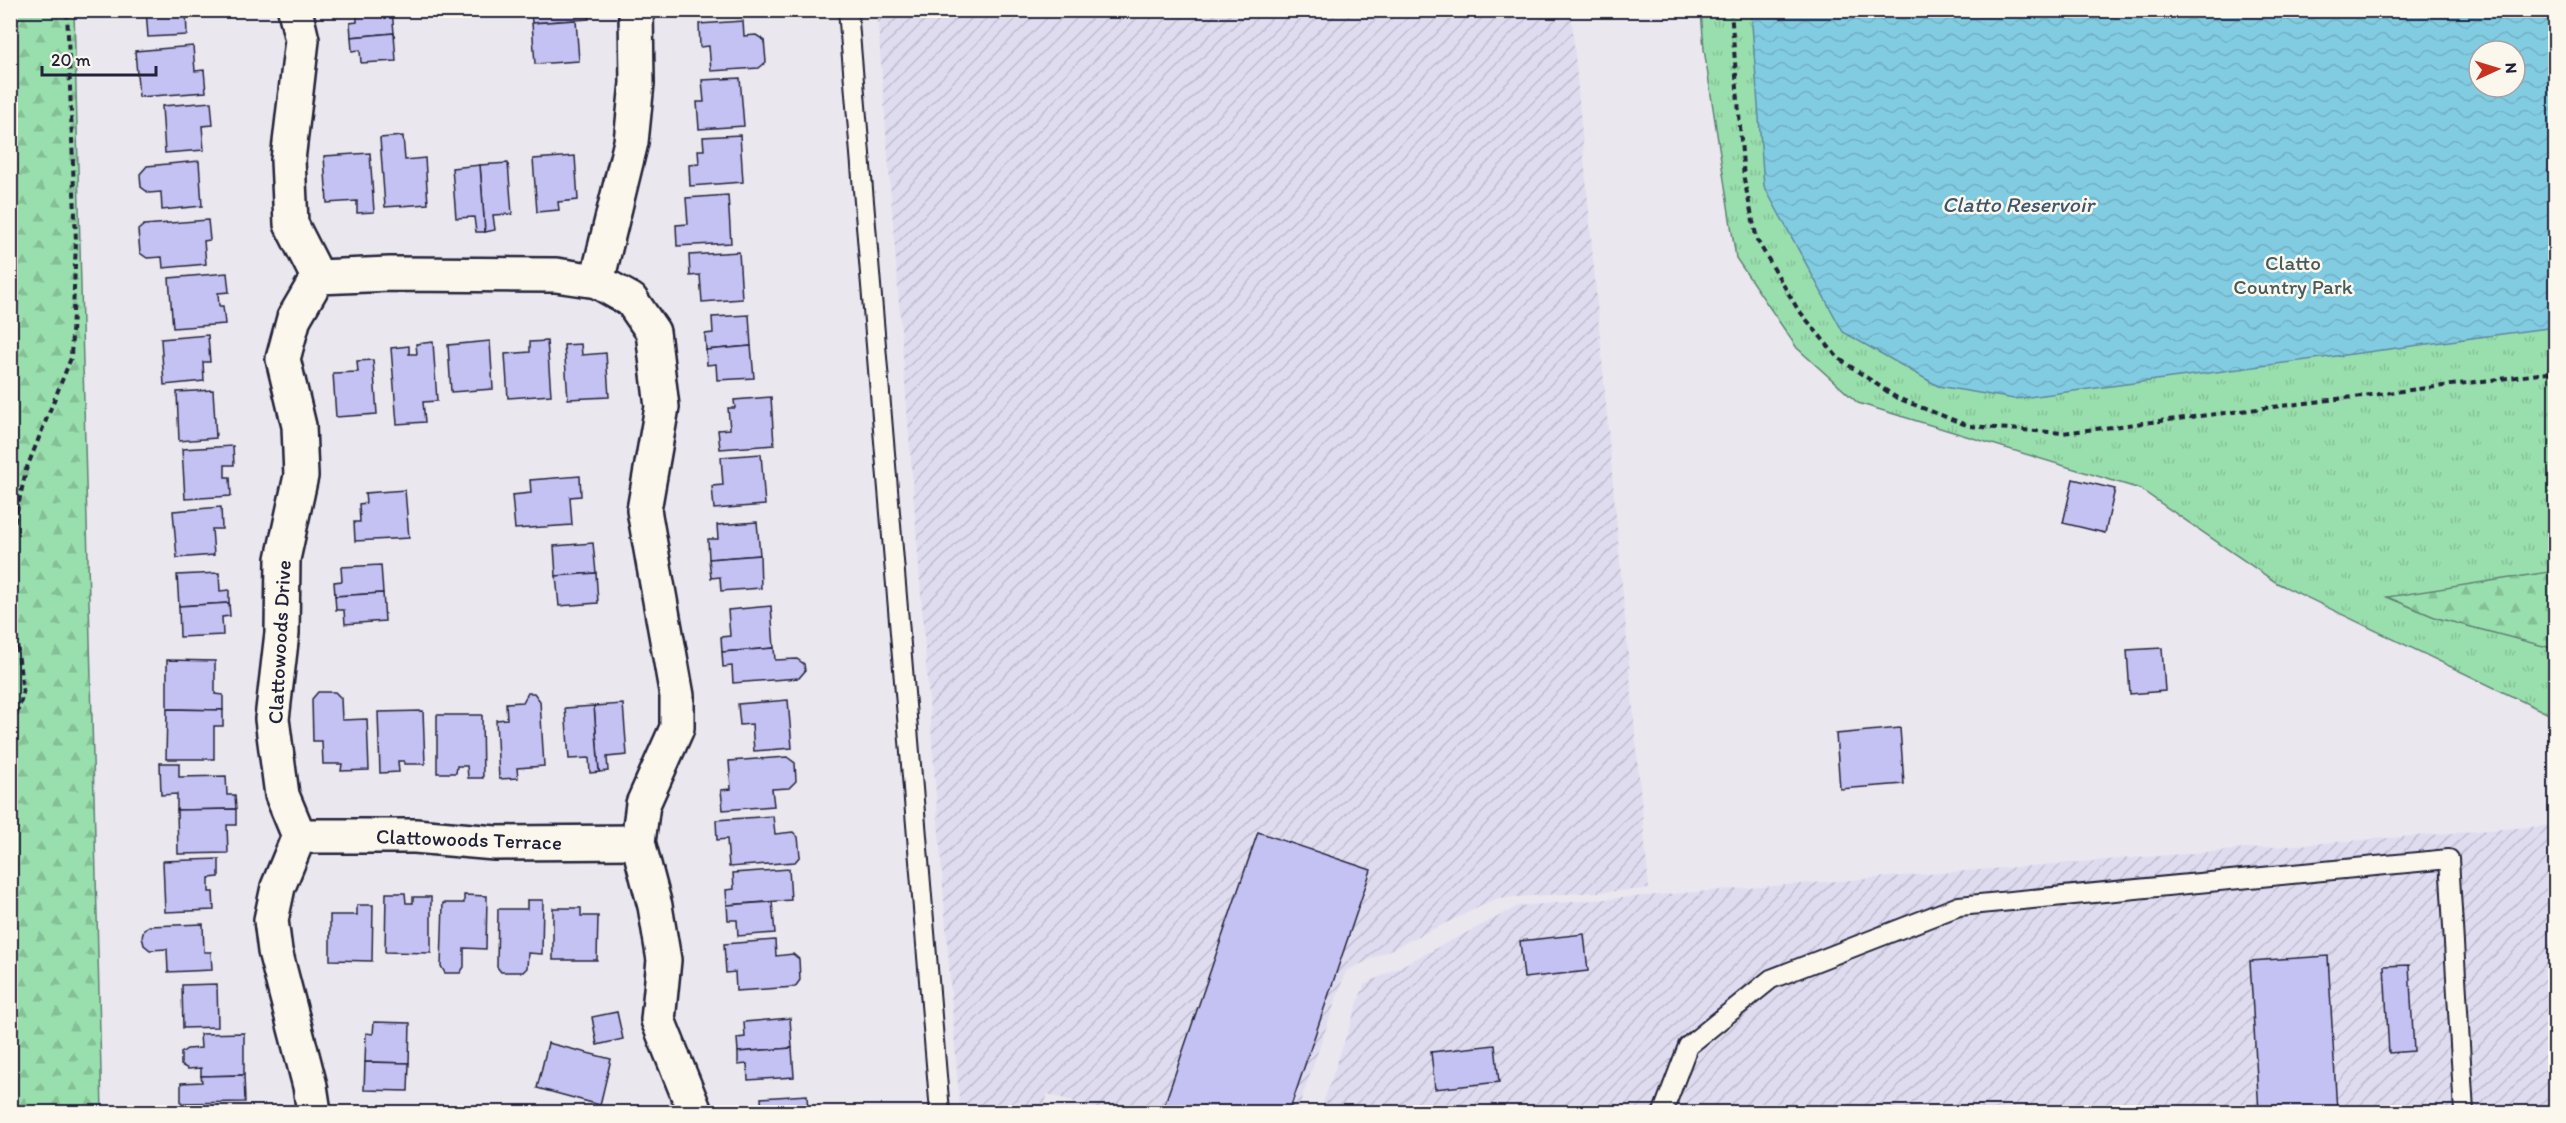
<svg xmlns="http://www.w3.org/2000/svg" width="2566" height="1123" viewBox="0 0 2566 1123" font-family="Itim,sans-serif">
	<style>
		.industrial { fill: url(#industrial-furrows) }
		.grass { fill: url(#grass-tufts); stroke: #5e8074; stroke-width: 1.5; fill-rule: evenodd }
		.forest { fill: url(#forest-firs); stroke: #5e8074; stroke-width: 1.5 }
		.water { fill: url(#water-waves); stroke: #5c889f; stroke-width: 1.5; fill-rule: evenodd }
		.building { fill: #c4c1f3; stroke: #22223b; stroke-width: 1.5 }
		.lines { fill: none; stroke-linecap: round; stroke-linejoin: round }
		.lane-casing { stroke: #22223b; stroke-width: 22 }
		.street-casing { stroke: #22223b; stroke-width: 38 }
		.path { stroke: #22223b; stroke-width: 4; stroke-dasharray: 6 4.5; stroke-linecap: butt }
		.lane { stroke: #fbf7ec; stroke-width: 18 }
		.street { stroke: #fbf7ec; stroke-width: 33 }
		.labels { text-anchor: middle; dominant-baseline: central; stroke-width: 5; stroke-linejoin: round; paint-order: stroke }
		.park-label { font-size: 21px; fill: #465b5d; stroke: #fbf7ec }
		.street-label { font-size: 21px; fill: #22223b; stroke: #fbf7ec }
		.water-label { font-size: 22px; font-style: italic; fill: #3f556d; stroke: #fbf7ec }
	</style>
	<defs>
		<pattern id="industrial-furrows" width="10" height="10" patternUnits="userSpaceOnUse" patternTransform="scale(1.5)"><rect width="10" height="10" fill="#dfdcf0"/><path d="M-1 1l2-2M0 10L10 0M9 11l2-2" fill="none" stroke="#bfbccf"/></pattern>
		<pattern id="grass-tufts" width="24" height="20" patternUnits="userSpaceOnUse" patternTransform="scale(1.5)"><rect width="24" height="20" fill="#99dfad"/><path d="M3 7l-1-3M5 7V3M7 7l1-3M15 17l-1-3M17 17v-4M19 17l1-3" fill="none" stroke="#84bf96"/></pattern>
		<pattern id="forest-firs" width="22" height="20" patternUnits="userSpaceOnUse" patternTransform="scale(1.5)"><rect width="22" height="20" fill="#99dfad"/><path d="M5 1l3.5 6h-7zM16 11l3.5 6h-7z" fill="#84bf96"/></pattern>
		<pattern id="water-waves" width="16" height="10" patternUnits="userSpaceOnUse" patternTransform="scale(1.5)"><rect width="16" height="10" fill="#82cce2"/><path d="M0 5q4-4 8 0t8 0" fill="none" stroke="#70afc3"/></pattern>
	</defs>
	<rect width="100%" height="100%" fill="#eae7ee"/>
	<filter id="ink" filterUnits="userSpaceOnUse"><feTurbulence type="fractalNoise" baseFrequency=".0167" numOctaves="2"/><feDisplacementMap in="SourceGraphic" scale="12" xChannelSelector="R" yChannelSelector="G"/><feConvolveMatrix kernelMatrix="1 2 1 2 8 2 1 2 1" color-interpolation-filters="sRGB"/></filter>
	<g filter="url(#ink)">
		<g class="industrial">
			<polygon points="877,11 1571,11 1649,889 1498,898 1346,971 1297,1112 1108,1112 1048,1094 1042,1112 960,1112"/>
			<polygon points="2555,825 2555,1112 1320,1112 1364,985 1519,906"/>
		</g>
		<path class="grass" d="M1701,11h854v706l-278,-134 -137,-94 -282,-86 -61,-55 -61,-90 -32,-209zM2479,51h36v36h-36z"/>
		<g class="forest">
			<polygon points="10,11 74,11 102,1112 11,1112"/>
			<polygon points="2555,571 2555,649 2437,618 2387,597"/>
		</g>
		<path class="water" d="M1751,11h804v316l-541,72 -76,-13 -95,-54 -79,-146zM2479,51h36v36h-36z"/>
		<g class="building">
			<polygon points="146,10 186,10 187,35 148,37"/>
			<polygon points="357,10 392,10 394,33 351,37 350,23 357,22"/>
			<polygon points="531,10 589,10 589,19 532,23"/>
			<polygon points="576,20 579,61 535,64 532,23"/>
			<polygon points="743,21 744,36 756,35 764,40 766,62 759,68 711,71 709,46 700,47 699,24"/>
			<polygon points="394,33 396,61 361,63 360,50 352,51 351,37"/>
			<polygon points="193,46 195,71 204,70 206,92 139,97 135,51"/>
			<polygon points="740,78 744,126 699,129 697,102 704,102 702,80"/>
			<polygon points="211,102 213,125 202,126 204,150 165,153 162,106"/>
			<polygon points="740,135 743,182 690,186 689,165 699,164 698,150 704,150 703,137"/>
			<polygon points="403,136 405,160 425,158 428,204 385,207 380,138"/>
			<polygon points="370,153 374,212 357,213 357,201 327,203 324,156"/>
			<polygon points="575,156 578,200 558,202 559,210 537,212 533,159"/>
			<polygon points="199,161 202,206 162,210 161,192 149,193 141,187 140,174 147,166"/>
			<polygon points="508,163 512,214 493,215 495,230 485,232 480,165"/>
			<polygon points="480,165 485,232 476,232 474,217 456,218 452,168"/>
			<polygon points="728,195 731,243 677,246 676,225 688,224 686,198"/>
			<polygon points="208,220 210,240 204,241 206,264 163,268 162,257 147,258 140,253 138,230 144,225"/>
			<polygon points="739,252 742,299 702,302 700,275 690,276 689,255"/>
			<polygon points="227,273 229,292 218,293 219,306 223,306 225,324 173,328 169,278"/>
			<polygon points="749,315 751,346 706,350 705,334 713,333 712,317"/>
			<polygon points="208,335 210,362 203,362 204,381 164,385 161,339"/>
			<polygon points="490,341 493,389 451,392 448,345"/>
			<polygon points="547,341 551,395 508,398 505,354 530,352 530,342"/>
			<polygon points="433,342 437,401 423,402 425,422 397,424 391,348 409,346 409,354 417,354 416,344"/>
			<polygon points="581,344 582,355 606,353 609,397 568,399 564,345"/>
			<polygon points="751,346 754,378 717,380 716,364 707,365 706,350"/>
			<polygon points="373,360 377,414 336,417 333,373 358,372 357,361"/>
			<polygon points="213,390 216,438 179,441 177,392"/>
			<polygon points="771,397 774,445 720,449 718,430 730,429 728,408 735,408 734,400"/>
			<polygon points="233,446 234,465 225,465 225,477 230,477 231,496 185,499 182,449"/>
			<polygon points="761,454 765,505 714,509 712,486 723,485 721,457"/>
			<polygon points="580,476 581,496 570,497 572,525 515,529 512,495 531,493 530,480"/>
			<polygon points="2073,479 2115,489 2105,533 2063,523"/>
			<polygon points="405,490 409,538 355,541 354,522 360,522 359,504 366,503 365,493"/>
			<polygon points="221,507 222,529 212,529 214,555 177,558 173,511"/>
			<polygon points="757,522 760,555 709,559 708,539 718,539 717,525"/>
			<polygon points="593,543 596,573 556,576 554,546"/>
			<polygon points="760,555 761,588 721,591 720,577 711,578 709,559"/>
			<polygon points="381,565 383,593 335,596 334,582 342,581 341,567"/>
			<polygon points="219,573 220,591 229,590 229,603 179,606 177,575"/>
			<polygon points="596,573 598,603 559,606 556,576"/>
			<polygon points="383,593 385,621 345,624 344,610 336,610 335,596"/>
			<polygon points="229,603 230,616 222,617 223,635 180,637 179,606"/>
			<polygon points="771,606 774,648 722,652 721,637 730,636 728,610"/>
			<polygon points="774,648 775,660 797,659 804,664 805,671 799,678 733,683 732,666 723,667 722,652"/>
			<polygon points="2162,648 2165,691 2130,694 2127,650"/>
			<polygon points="167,660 215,661 215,694 223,695 223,710 167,709"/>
			<polygon points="318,692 335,692 341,698 342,720 367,719 369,770 341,771 342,764 323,764 322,741 313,741 312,699"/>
			<polygon points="528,693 534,693 540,701 544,766 517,768 518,778 499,779 496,720 507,719 506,703 523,702"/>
			<polygon points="788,700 792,748 754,751 752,724 740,725 738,704"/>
			<polygon points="623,704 627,755 607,757 608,771 599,772 594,706"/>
			<polygon points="594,706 599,772 590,773 589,758 569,759 565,708"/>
			<polygon points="167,709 223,710 223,726 214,726 214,759 166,759"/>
			<polygon points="423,711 425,764 404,764 404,761 398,761 399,772 380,773 378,712"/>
			<polygon points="437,715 482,715 483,778 468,778 467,766 457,766 456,773 437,773"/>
			<polygon points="1900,728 1904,784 1840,789 1836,734"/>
			<polygon points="787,757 795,763 796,781 789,788 772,789 774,806 723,810 721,790 731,789 729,761"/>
			<polygon points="160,763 179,763 179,777 226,776 227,795 235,795 236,809 177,810 177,794 161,795"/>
			<polygon points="236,809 236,825 227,825 228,853 178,854 177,810"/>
			<polygon points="773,816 775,834 793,832 798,837 800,856 795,862 729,867 727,839 717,840 716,820"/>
			<polygon points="1258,832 1371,870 1289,1112 1162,1112"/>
			<polygon points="219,859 219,877 209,878 209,892 213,892 214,910 165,912 163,861"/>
			<polygon points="789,869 791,900 727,905 726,890 734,889 733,873"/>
			<polygon points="386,893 405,893 406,903 413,903 413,897 431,897 431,953 385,952"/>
			<polygon points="464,895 487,896 486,949 464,948 464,967 460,973 445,973 441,966 443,903 464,903"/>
			<polygon points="527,900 543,900 542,954 528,953 527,968 523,972 501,972 497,967 498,909 527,909"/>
			<polygon points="772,902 775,933 738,936 737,920 728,920 727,905"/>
			<polygon points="357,905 373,905 372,961 330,960 330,915 357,915"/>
			<polygon points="553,908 581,908 581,916 598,916 597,960 553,960"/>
			<polygon points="203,924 204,952 211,952 212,970 168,972 167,949 150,950 144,945 142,937 144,930 149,926"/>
			<polygon points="1584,934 1588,971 1524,978 1520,941"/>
			<polygon points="775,940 776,956 793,954 799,959 800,980 795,987 736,991 735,972 726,973 724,944"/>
			<polygon points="2328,956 2337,1112 2259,1112 2250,961"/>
			<polygon points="2409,965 2414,1051 2389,1053 2384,966"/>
			<polygon points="217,984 218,1027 183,1028 182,985"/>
			<polygon points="617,1012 623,1039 597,1045 592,1017"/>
			<polygon points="790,1018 792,1048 738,1052 737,1038 745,1037 744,1022"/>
			<polygon points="374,1022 410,1023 409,1063 365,1062 366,1033 373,1034"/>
			<polygon points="244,1033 244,1075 201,1076 201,1068 188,1069 181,1065 181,1053 187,1049 201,1048 200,1034"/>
			<polygon points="548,1043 611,1059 600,1105 537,1088"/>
			<polygon points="1495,1045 1499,1082 1435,1089 1431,1052"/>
			<polygon points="792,1048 794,1077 748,1080 747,1064 738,1065 738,1052"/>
			<polygon points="365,1062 409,1063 408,1091 364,1090"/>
			<polygon points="244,1075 245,1102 181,1103 181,1083 202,1082 201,1076"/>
			<polygon points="807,1095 808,1112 762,1112 761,1098"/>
		</g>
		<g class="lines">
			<g class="lane-casing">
				<g id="lane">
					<polyline points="848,10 940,1112"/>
					<polyline points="1663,1112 1688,1046 1771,979 1959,906 2449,859 2464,1112"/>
				</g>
			</g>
			<g class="street-casing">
				<g id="street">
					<polyline points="295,10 302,40 288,160 291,224 318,277"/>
					<polyline points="597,281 631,142 637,83 636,10"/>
					<polyline points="299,836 415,836 495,843 638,842"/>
					<polyline points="314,1112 310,1086 275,951 271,920 278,887 299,836 282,795 272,719 282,633 283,559 301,476 299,426 283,359 294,318 318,277 390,274 556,275 597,281 631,300 653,332 662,407 644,510 677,696 677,728 643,804 638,842 655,906 664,960 658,1020 695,1112"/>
				</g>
			</g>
			<g class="path">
				<polyline points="1731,10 1744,179 1757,240 1797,308 1838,358 1897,398 1969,426 2063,433 2556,372"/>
				<polyline points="10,543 26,470 71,358 76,242 67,10"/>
				<polyline points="10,584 23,694 10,736"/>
			</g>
			<use href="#lane" class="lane"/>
			<use href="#street" class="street"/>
		</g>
	</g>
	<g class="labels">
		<g class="park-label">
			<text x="2293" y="262">Clatto<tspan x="2293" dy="24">Country Park</tspan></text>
		</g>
		<g class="street-label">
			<text transform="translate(279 642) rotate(-87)">Clattowoods Drive</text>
			<text transform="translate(469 839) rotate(2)">Clattowoods Terrace</text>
		</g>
		<g class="water-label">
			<text x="2018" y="204">Clatto Reservoir</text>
		</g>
	</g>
	<rect width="2566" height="1123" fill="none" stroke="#fbf7ec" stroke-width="36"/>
	<rect x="18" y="18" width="2530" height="1087" fill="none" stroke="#22223b" stroke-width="2" filter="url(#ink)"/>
	<g transform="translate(2497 69) rotate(86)"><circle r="28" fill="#fbf7ec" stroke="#a4a2a5" stroke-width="1.5"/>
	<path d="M0-4.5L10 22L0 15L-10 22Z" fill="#c8321e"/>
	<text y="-9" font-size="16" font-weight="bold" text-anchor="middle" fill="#22223b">N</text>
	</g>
	<path d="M42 66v9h114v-9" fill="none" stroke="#22223b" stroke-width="3"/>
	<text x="51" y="66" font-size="18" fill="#22223b" stroke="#fbf7ec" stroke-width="4.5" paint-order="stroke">20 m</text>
</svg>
